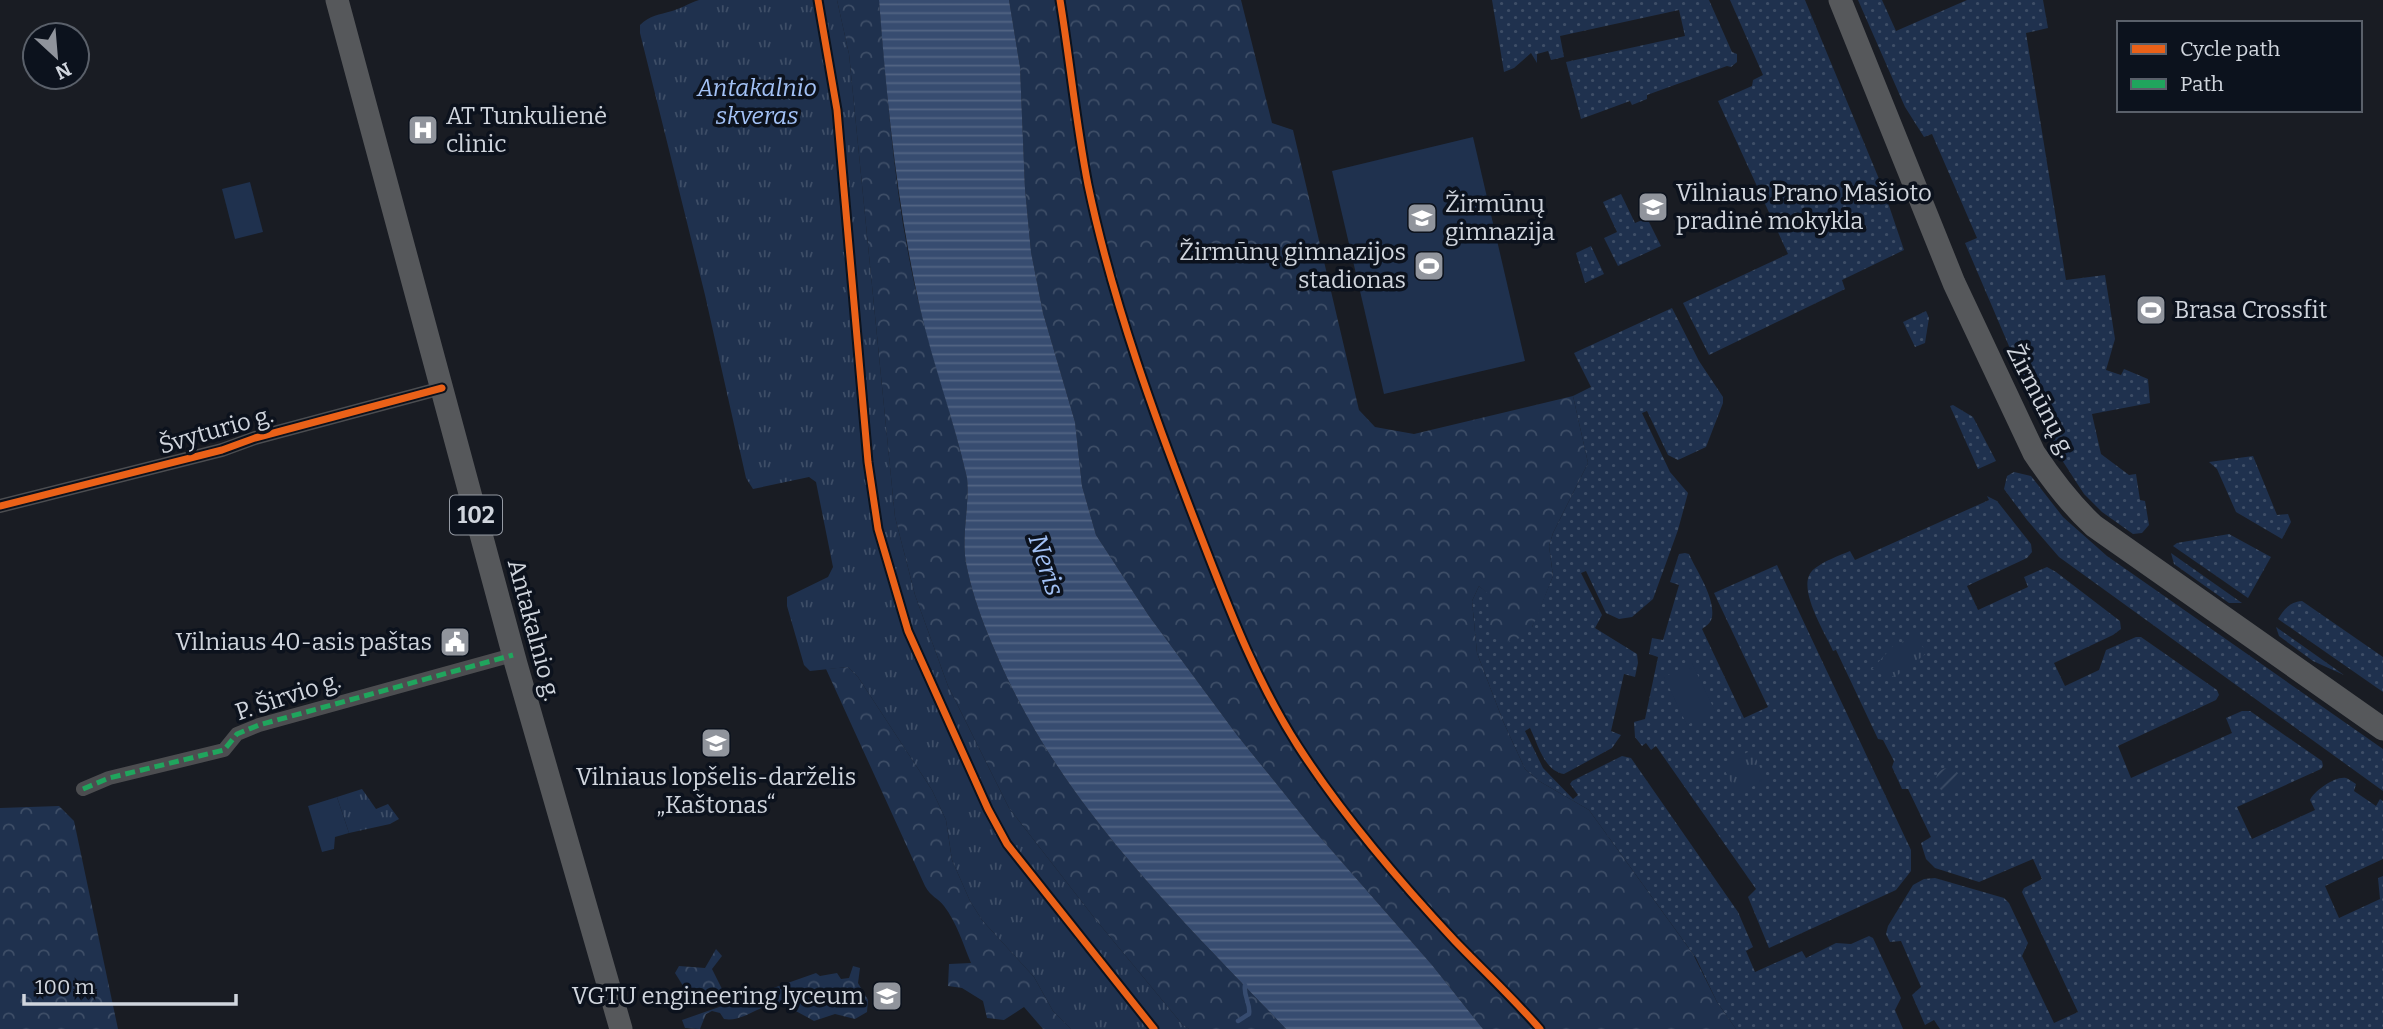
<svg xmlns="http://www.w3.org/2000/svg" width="2383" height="1029" viewBox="0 0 2383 1029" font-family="Bitter,serif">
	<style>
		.grass { fill: url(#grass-dots) }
		.forest { fill: url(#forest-crowns) }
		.park { fill: url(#park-tufts) }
		.garden { fill: url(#garden-furrows) }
		.pitch { fill: #1f314e }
		.water { fill: url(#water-rules) }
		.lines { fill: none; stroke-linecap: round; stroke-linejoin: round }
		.stream { stroke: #374c70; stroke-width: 4.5 }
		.minor { stroke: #4c4d50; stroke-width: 14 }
		.primary { stroke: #56585b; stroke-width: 23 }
		.quiet { stroke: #20a55d; stroke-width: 5; stroke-dasharray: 10 5; stroke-linecap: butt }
		.cycleway-casing { stroke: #0c121d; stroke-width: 11 }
		.cycleway { stroke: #ea6118; stroke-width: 7 }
		.labels { text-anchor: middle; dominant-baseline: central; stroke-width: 7; stroke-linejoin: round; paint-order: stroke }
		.shield { fill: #0c121d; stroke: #959aa3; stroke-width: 2 }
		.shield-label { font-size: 23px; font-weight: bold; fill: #d0d5dd }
		.park-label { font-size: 24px; font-style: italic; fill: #a3c2f6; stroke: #0c121d }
		.poi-label { font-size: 24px; fill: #d0d5dd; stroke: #0c121d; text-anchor: start }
		.street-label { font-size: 24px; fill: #d0d5dd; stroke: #0c121d }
		.water-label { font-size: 26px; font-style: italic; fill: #a1c0f4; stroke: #0c121d }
	</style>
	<defs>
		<pattern id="grass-dots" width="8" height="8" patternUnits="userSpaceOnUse" patternTransform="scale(1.75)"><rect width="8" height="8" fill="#1f314e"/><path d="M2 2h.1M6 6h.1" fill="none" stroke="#3e4e67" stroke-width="1.8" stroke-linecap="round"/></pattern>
		<pattern id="forest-crowns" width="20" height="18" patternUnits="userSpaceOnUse" patternTransform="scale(1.75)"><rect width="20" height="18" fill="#1f314e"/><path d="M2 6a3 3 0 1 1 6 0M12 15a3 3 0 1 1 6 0" fill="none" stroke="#3e4e67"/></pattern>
		<pattern id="park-tufts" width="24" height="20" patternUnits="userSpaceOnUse" patternTransform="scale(1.75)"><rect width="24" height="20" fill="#1f314e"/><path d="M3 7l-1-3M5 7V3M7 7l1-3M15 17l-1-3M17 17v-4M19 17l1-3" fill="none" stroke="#3e4e67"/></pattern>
		<pattern id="garden-furrows" width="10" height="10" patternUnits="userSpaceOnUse" patternTransform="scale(1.75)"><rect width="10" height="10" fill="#1f314e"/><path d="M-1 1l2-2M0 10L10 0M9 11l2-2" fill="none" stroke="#3e4e67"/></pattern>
		<pattern id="water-rules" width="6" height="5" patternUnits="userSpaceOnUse" patternTransform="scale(1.75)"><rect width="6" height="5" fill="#374c70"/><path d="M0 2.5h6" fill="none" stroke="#536584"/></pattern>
	</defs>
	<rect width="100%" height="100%" fill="#191c23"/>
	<g class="grass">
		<polygon points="1492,0 1709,0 1732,52 1737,54 1737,62 1731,67 1727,66 1647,95 1647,99 1632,105 1630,101 1581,119 1566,62 1685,36 1679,10 1560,36 1564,57 1551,60 1548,51 1537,54 1537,63 1531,53 1514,68 1504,72"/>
		<polygon points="1730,0 1805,0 1884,191 1904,250 1842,280 1845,289 1709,355 1683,303 1788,254 1718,101 1752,86 1753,80 1763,75"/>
		<polygon points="1858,0 1882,0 1896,31 1967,0 2043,0 2048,28 2026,33 2066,280 2105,275 2115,339 2106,370 2121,375 2124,369 2148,379 2150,403 2092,414 2101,454 2129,475 2136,474 2140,500 2145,501 2149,525 2142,533 2133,534 2102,512 2084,494 2049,440 1965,243 1977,238 1932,134 1924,137 1905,107"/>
		<polygon points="1621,194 1635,223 1647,218 1661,246 1618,266 1604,238 1617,232 1603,202"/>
		<polygon points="1591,246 1604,274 1585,283 1576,253"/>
		<path d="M1672,308l27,53 24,36v6l-17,44 -28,13 -10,-5 -21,-44 -5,2 28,59 18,21 -10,37 -25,69 -21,18 -13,2 -13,-6 -20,-42 -5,2 21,42 -7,13 42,26 1,9 -3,14 -11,-3 -13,57 10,4 -9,13 -48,26c-20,-3 -26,-30 -34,-46l-5,3 18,37 30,31 5,-4 -8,-11 2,-3 50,-25 9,2 107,154 15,35 -7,4 9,21 47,-21 4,7 30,-15 15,1 18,-8 4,2 28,60 -6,12 8,19h-167l-19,-27 -21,-44 -107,-148 -50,-29 -14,-12 -22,-48 -26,-68 -5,-52 7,-15 10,8v35l43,-2 21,-51 -4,-30 4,-13 35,-70 -15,-67 18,-9 -17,-34z"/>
		<polygon points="1926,311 1929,318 1925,343 1915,347 1903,322"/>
		<polygon points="1953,405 1973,417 1996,461 1978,469 1950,406"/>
		<polygon points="2253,456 2277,515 2288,514 2291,522 2282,539 2236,512 2217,469 2209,462"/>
		<polygon points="2014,472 2031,476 2063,517 2107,556 2383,749 2383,791 2059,557 2027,520 2004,489 2007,476"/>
		<path d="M1987,496l10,5 34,43 1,8 -5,6 -60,28 11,24 50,-23 -4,-10 23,-10 9,5 64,49 1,8 -8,6 -59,28 11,23 34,-16 7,-20 30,-13h5l76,53 2,5 -3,5 -98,46 13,32 101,-45 -6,-15 16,-7h8l72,50 1,5 -2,3 -84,38 15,32 63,-29 -5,-10c4,-9 25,-24 36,-22 1,0 9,5 10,6l-2,7 22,15 4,-7 3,2v58l-58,27 14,32 41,-19 -2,-21 5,-2v153h-443l-6,-9 -9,5 -13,-30 9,-8 -20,-46 -11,1 -4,-8 2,-8 25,-41 11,-6 11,-1 69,20 5,5 19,40 -6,13 32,67 24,-11 -56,-120 2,-4 18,-9 -9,-20 -54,23 -44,-14 -9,-9 -5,-16 10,-6 -23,-48h-6l-10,-22 2,-6 -11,-21 -5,-1 -42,-89 -3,1c-8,-19 -39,-66 -19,-82 10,-8 24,-13 36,-18l5,9 134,-60z"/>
		<polygon points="2229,534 2271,557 2248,598 2173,546 2177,543"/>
		<path d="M1685,553l4,1c8,18 26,43 23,63 -1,6 -6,9 -10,12l42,89 24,-11 -54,-114 63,-28 134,285v21l-15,19 -127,58 -21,-51 8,-8 -100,-143 -5,4 -5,-7 -4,3 -7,-9 -1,-15 11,-3 13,-62 -9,-3 3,-16 11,2 16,-55 -9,-3 9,-28z"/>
		<polygon points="2171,553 2242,603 2229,603 2174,564"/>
		<path d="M2302,601l81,56v35l-105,-73c6,-10 12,-17 24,-18z"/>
		<polygon points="2276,627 2344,675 2313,661 2279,636"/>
	</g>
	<g class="forest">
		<path d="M837,0h42c9,103 16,207 41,308 14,57 34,112 47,170 3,30 -7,59 0,90 6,29 17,58 29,85 64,151 180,260 290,376h-97l-7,-5 -86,-104 -87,-112 -61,-122 -33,-91 -20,-78 -46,-463z"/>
		<polygon points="1009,0 1241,0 1272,123 1293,130 1359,410 1375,427 1414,434 1573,396 1588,463 1553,533 1549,546 1553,576 1536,619 1532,627 1520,638 1508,642 1492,635 1489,629 1488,594 1479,586 1472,601 1477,653 1503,721 1525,769 1539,781 1589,810 1693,954 1717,1002 1736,1029 1483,1029 1432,965 1313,829 1237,735 1149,616 1096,535 1082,486 1075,422 1043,313 1031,252 1025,189 1020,67"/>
		<path d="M848,667l10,10 74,113 14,30 6,40 18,41 12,19 52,57 19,34 18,18h-28l-19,-22 -20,13 -17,-2 -4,-17 -21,-13 -14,-2 1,-22 22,-1c-8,-19 -14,-40 -27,-57 -6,-8 -13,-9 -19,-20l-99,-217z"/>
		<polygon points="59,806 74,821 118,1029 0,1029 0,808"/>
		<polygon points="716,949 722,956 712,969 723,991 717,996 682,1008 685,989 675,973 679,966 705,968"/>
		<path d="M853,966l7,2 -2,15 10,17 -1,12 -12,7 -20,-5 -21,7c-13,-7 -27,-17 -42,-16 -17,2 -29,17 -48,14l-4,-6 -8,-2 -6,3 -6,15 -15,-1 -3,-8 134,-47 4,3 17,-3 4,6 8,-1z"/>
	</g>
	<g class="park">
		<path d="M699,0h138l12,54 46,463 20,78 33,91 61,122 87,112 86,104 7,5h-118l-18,-18 -19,-34 -52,-57 -12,-19 -18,-41 -6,-40 -14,-30 -74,-113 -10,-10 -38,4 -6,-6 -17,-59v-9l41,-20 5,-10 -17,-85 -7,-5 -56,12 -7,-11 -41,-183 -65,-262v-8c10,-10 19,-10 32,-14 8,-2 17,-8 27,-11z"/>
		<polygon points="1915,636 1927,653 1895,677 1872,669 1893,646"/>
		<polygon points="1752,750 1766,780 1737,794 1722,765"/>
		<polygon points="362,789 376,809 388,804 399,819 390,824 349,833 337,797"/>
	</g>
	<circle class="garden" cx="1948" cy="780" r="12"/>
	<g class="pitch">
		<polygon points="1473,137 1525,361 1384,394 1332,171"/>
		<polygon points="250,182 263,232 235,239 222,189"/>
		<polygon points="1692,663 1715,711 1687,725 1664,677"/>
		<polygon points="337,797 349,833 335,837 334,849 322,852 308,806"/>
	</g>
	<path class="water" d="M879,0h130l11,67 5,122 6,63 12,61 32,109 7,64 14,49 53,81 88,119 76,94 119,136 51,64h-197c-110,-116 -226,-225 -290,-376 -12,-27 -23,-56 -29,-85 -7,-31 3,-60 0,-90 -13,-58 -34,-113 -47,-170 -23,-102 -33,-205 -41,-308z"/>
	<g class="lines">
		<path class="stream" d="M1238,1021l11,-7c2,-10 -6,-18 -4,-29"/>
		<g class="minor">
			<polyline points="0,506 222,450 255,438 442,388"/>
			<polyline points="83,789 109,778 224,750 237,734 259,725 513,655"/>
		</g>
		<g class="primary">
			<polyline points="337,0 516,664 621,1029"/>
			<path d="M1840,0l114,283 80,170c18,27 36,51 60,73l289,203"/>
		</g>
		<polyline class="quiet" points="83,789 109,778 224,750 237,734 259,725 513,655"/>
		<g class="cycleway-casing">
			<g id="cycleway">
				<polyline points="818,0 837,110 868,462 878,529 908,631 988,809 1007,844 1154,1029"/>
				<path d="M1060,0c10,61 16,124 28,185 25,119 68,236 112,349 28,72 56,147 98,212 45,70 100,134 157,195 28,29 58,57 85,88"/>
				<polyline points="0,506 222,450 255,438 442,388"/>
			</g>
		</g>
		<use href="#cycleway" class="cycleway"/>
	</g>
	<defs>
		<g id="hospital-square" transform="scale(1.575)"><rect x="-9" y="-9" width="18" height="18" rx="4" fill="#90949c" stroke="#0c121d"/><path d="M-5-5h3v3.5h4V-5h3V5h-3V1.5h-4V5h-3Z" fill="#fff"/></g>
		<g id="school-square" transform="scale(1.575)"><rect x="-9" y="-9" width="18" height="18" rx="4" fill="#90949c" stroke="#0c121d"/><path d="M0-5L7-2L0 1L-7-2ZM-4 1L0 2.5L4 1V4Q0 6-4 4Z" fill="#fff"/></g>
		<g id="stadium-square" transform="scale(1.575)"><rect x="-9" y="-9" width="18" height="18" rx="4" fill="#90949c" stroke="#0c121d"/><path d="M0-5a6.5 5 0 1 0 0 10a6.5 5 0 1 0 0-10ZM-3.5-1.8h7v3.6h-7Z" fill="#fff"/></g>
		<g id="civic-square" transform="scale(1.575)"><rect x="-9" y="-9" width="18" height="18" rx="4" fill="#90949c" stroke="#0c121d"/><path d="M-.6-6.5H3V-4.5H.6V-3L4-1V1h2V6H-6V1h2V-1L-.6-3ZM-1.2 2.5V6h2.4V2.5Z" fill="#fff"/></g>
	</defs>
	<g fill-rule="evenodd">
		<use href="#hospital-square" x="423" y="130"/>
		<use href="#school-square" x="1653" y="207"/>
		<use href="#school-square" x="1422" y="218"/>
		<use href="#stadium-square" x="1429" y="266"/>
		<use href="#stadium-square" x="2151" y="310"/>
		<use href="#civic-square" x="455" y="642"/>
		<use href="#school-square" x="716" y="743"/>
		<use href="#school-square" x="887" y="996"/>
	</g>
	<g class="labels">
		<rect class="shield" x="450" y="495.5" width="52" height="39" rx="5"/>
		<g class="shield-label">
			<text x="476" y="515">102</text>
		</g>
		<g class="park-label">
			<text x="757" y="88">Antakalnio<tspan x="757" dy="28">skveras</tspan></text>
		</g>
		<g class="poi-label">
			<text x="446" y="116">AT Tunkulienė<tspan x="446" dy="28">clinic</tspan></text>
			<text x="1676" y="193">Vilniaus Prano Mašioto<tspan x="1676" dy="28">pradinė mokykla</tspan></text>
			<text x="1445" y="204">Žirmūnų<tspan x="1445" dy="28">gimnazija</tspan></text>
			<text x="1406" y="252" text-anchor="end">Žirmūnų gimnazijos<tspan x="1406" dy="28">stadionas</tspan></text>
			<text x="2174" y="310">Brasa Crossfit</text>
			<text x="432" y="642" text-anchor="end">Vilniaus 40-asis paštas</text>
			<text x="716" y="777" text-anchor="middle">Vilniaus lopšelis-darželis<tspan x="716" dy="28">„Kaštonas“</tspan></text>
			<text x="864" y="996" text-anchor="end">VGTU engineering lyceum</text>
		</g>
		<g class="street-label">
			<text transform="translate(2041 401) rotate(63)">Žirmūnų g.</text>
			<text transform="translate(216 430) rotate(-16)">Švyturio g.</text>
			<text transform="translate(534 630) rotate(75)">Antakalnio g.</text>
			<text transform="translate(288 696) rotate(-18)">P. Širvio g.</text>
		</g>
		<g class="water-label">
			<text transform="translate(1046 565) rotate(72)">Neris</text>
		</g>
	</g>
	<rect x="2117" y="21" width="245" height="91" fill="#0c121d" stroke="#5a606a" stroke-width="2"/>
	<rect x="2131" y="44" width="35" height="10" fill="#ea6118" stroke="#5a606a" stroke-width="2"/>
	<text x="2180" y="56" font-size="21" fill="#d0d5dd">Cycle path</text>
	<rect x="2131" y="79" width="35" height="10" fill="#20a55d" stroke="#5a606a" stroke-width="2"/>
	<text x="2180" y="91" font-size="21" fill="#d0d5dd">Path</text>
	<g transform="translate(56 56) rotate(154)"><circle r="33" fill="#0c121d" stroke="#5a606a" stroke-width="2"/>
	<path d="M0-5L12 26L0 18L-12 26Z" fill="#90949c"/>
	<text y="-10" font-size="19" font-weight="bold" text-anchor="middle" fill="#d0d5dd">N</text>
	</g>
	<path d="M24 994v10h212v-10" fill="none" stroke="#d0d5dd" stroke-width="3.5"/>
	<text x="35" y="994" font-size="21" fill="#d0d5dd" stroke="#0c121d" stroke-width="5" paint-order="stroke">100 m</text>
</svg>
